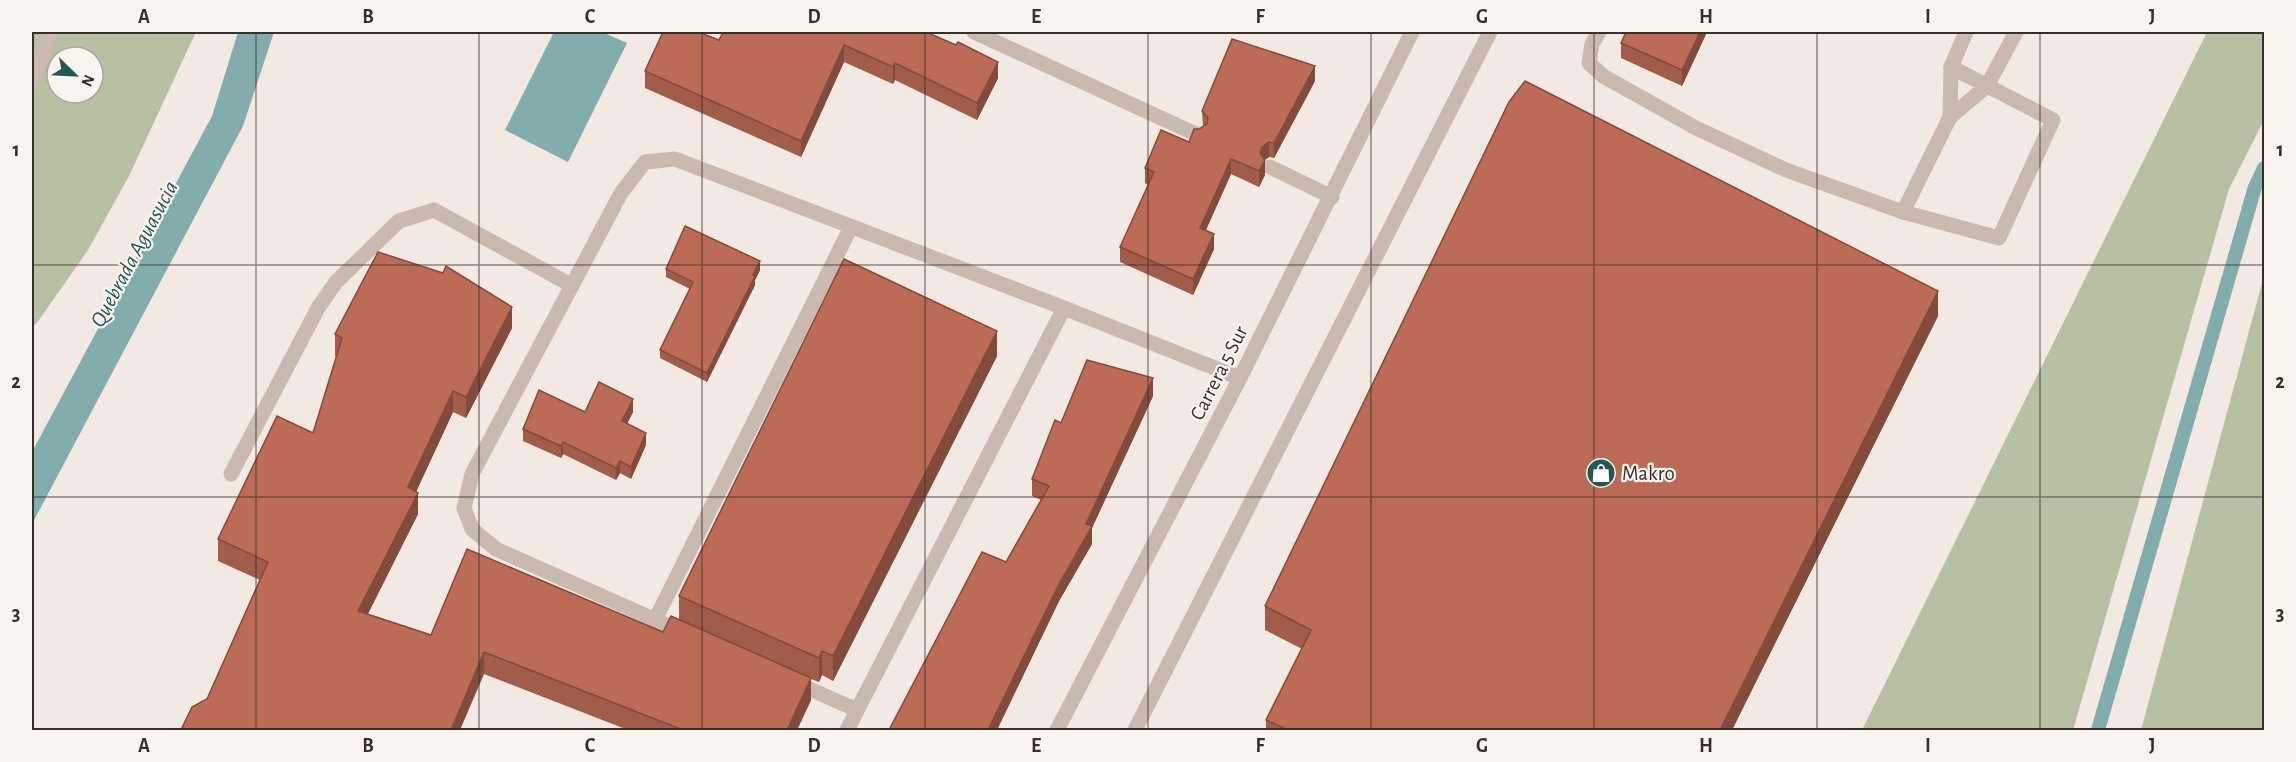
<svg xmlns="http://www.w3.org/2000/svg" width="2296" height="762" viewBox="0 0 2296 762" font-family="'Alegreya Sans',sans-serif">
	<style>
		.green { fill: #b7c0a2; fill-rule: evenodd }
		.water { fill: #83acac }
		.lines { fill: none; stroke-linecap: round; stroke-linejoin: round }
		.stream { stroke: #83acac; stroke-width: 14 }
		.service { stroke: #c9b9ae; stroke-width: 15 }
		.minor { stroke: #c9b9ae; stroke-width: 15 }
		.tertiary { stroke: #c9b9ae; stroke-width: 15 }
		.wall { fill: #a15c4a }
		.shaded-wall { fill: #834b3c }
		.building { fill: #bb6b56; stroke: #834b3c; stroke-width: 1.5 }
		.grid { fill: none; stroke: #382f2c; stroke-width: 1.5; stroke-opacity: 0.55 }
		.labels { text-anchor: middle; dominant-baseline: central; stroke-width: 4.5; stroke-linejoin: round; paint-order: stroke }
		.street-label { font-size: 21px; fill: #382f2c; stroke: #f9f4ee }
		.poi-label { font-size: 21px; fill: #382f2c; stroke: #f9f4ee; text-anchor: start }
		.water-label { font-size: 22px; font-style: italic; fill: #255557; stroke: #f9f4ee }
		.neatline { fill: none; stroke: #382f2c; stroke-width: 2 }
		.grid-label { font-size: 20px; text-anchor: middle; font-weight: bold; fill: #382f2c }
	</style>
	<rect width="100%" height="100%" fill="#f2e9e2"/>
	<g class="green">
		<path d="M32,32h164l-67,144 -41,74 -49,70 -7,8zM57,57h36v36h-36z"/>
		<polygon points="2207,32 2264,32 2264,120 2229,189 2073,730 1862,730"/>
		<polygon points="2264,276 2264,730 2141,730"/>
	</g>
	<g class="water">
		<polygon points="238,32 274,32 243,126 32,524 32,452 212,116"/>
		<polygon points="554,32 602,32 627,43 568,162 505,130"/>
	</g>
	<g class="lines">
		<polyline class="stream" points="2098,730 2255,187 2264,168"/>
		<g class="service">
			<polyline points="974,32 1198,135"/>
			<polyline points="1599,32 1592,44 1589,63 1603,76 1696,128 1786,170 1903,212 1999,238 2053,120 1951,67"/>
			<polyline points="32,82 51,32"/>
			<polyline points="1950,117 1987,86 2016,32"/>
			<polyline points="1270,167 1332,197"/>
			<polyline points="1903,212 1950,117 1951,67 1966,32"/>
		</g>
		<g class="minor">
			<polyline points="231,474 318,308 336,282 399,221 434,210 571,285"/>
			<polyline points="655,620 851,227"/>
			<polyline points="685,633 496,549 472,529 464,508 472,474 621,193 645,162 675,159 1064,308 1240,378"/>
			<polyline points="792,681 857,710"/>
			<polyline points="847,730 1064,308"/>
		</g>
		<g class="tertiary">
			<polyline points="1057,730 1240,378 1412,32"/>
			<polyline points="1135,730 1490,32"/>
		</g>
	</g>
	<g class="wall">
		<polygon points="926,32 998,78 977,120 895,80 893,84 844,62 801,157 645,88 645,71 719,40"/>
		<polygon points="1626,32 1707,32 1682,86 1621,58 1621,43"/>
		<polygon points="1315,81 1274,158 1269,157 1265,160 1265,175 1259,187 1231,174 1206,230 1214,249 1193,295 1120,262 1120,247 1148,185 1145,183 1145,168 1189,142 1199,129 1203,127 1202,111"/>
		<polygon points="666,269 760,270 755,280 755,285 707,382 660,358 660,350 690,289 666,277"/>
		<polygon points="1938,316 1732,730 1266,730 1266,720 1302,649 1265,630 1265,606"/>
		<polygon points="512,328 466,418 453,412 416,492 418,514 368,614 431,635 663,632 679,620 679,596 997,356 833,681 822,675 819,682 811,679 811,700 797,730 628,730 484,674 207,699 260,580 218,561 218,539 313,433 337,357 335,356 335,334"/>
		<polygon points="1153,396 1092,528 1092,544 1059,601 997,730 889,730 1006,562 1041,500 1032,496 1032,479 1061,423"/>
		<polygon points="585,412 633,412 627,424 646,445 631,479 620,473 616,480 563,454 561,458 523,441 523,429"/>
	</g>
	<g class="shaded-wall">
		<polygon points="1700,32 1707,32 1682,86 1682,70"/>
		<polygon points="844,45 844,62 801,157 801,141"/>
		<polygon points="998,62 998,78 977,120 977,103"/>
		<polygon points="895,63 895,80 893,84 893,67"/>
		<polygon points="1315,66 1315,81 1274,158 1274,143"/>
		<polygon points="1269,142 1269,157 1262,162 1260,153 1262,147"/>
		<polygon points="1231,159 1231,174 1200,243 1200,228"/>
		<polygon points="1265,160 1265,175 1259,187 1259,171"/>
		<polygon points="1214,234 1214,249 1193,295 1193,279"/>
		<polygon points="760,261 760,270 755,280 755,285 707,382 707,373"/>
		<polygon points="1938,291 1938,316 1732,730 1720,730"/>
		<polygon points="512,307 512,328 466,418 466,397"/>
		<polygon points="997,331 997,356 833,681 833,656"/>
		<polygon points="1153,378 1153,396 1092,528 1092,544 1059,601 997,730 988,730"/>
		<polygon points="453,391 453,412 408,509 408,487"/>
		<polygon points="633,399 633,412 622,433 622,421"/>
		<polygon points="646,433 646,445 631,479 631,467"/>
		<polygon points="563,442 563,454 561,458 561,446"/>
		<polygon points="620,461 620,473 616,480 616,468"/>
		<polygon points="418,493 418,514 358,633 358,611"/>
		<polygon points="822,651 822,675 819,682 819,658"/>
		<polygon points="484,652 484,674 460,730 451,730"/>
		<polygon points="811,678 811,700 797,730 787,730"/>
	</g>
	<g class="building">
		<polygon points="663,32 698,32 719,40 723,32 926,32 956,45 958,42 998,62 977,103 895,63 893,67 844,45 801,141 645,71"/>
		<polygon points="1626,32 1700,32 1682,70 1621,43"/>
		<polygon points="1232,39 1315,66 1274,143 1269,142 1262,147 1260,153 1265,160 1259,171 1231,159 1200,228 1214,234 1193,279 1120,247 1154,172 1145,168 1161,130 1189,142 1194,129 1199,129 1207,124 1208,118 1202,111"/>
		<polygon points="1525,81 1938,291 1720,730 1288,730 1266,720 1311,630 1265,606 1509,102"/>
		<polygon points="685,226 760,261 753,275 755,276 707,373 660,350 693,282 666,269"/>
		<polygon points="378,252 443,273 446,266 512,307 466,397 453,391 408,487 418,493 358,611 431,635 467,549 663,632 671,616 811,678 787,730 683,730 484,652 451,730 181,730 192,707 207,699 268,562 218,539 277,416 313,433 342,338 335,334"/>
		<polygon points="844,259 997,331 833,656 822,651 819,658 679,596"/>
		<polygon points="1087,360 1153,378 1086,524 1092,526 1059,584 988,730 889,730 982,552 1006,562 1049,486 1032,479 1055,420 1061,423"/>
		<polygon points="599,382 633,399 622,421 646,433 631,467 620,461 616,468 563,442 561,446 523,429 539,390 585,412"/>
	</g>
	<path class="grid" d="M256,32v698M479,32v698M702,32v698M925,32v698M1148,32v698M1371,32v698M1594,32v698M1817,32v698M2040,32v698M32,265h2232M32,497h2232"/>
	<defs>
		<g id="shop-disc" transform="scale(1.5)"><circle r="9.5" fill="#255557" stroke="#f9f4ee"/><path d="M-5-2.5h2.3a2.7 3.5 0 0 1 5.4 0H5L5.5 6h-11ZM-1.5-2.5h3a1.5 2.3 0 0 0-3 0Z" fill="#fff"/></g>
	</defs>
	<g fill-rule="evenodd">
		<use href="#shop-disc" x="1601" y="473"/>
	</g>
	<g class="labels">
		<g class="street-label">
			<text transform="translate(1219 373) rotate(-63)">Carrera 5 Sur</text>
		</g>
		<g class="poi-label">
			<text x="1622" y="473">Makro</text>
		</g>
		<g class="water-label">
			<text transform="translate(134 254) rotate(-62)">Quebrada Aguasucia</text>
		</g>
	</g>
	<rect width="2296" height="762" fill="none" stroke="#f9f4ee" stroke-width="66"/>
	<g transform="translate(75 75) rotate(114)"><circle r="28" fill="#f9f4ee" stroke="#aca5a0" stroke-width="1.5"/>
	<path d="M0-4.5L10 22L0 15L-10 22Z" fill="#255557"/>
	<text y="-9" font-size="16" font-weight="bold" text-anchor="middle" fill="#382f2c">N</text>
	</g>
	<rect x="33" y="33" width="2230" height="696" class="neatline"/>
	<g class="grid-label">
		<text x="144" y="23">A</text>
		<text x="368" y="23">B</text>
		<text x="590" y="23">C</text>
		<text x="814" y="23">D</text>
		<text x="1036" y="23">E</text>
		<text x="1260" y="23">F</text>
		<text x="1482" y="23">G</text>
		<text x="1706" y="23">H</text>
		<text x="1928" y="23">I</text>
		<text x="2152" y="23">J</text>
		<text x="16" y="156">1</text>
		<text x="2280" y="156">1</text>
		<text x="16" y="388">2</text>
		<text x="2280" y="388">2</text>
		<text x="16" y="620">3</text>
		<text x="2280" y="620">3</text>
		<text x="144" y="752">A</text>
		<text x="368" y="752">B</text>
		<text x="590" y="752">C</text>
		<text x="814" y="752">D</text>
		<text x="1036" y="752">E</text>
		<text x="1260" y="752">F</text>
		<text x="1482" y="752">G</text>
		<text x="1706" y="752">H</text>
		<text x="1928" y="752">I</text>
		<text x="2152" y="752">J</text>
	</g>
</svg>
